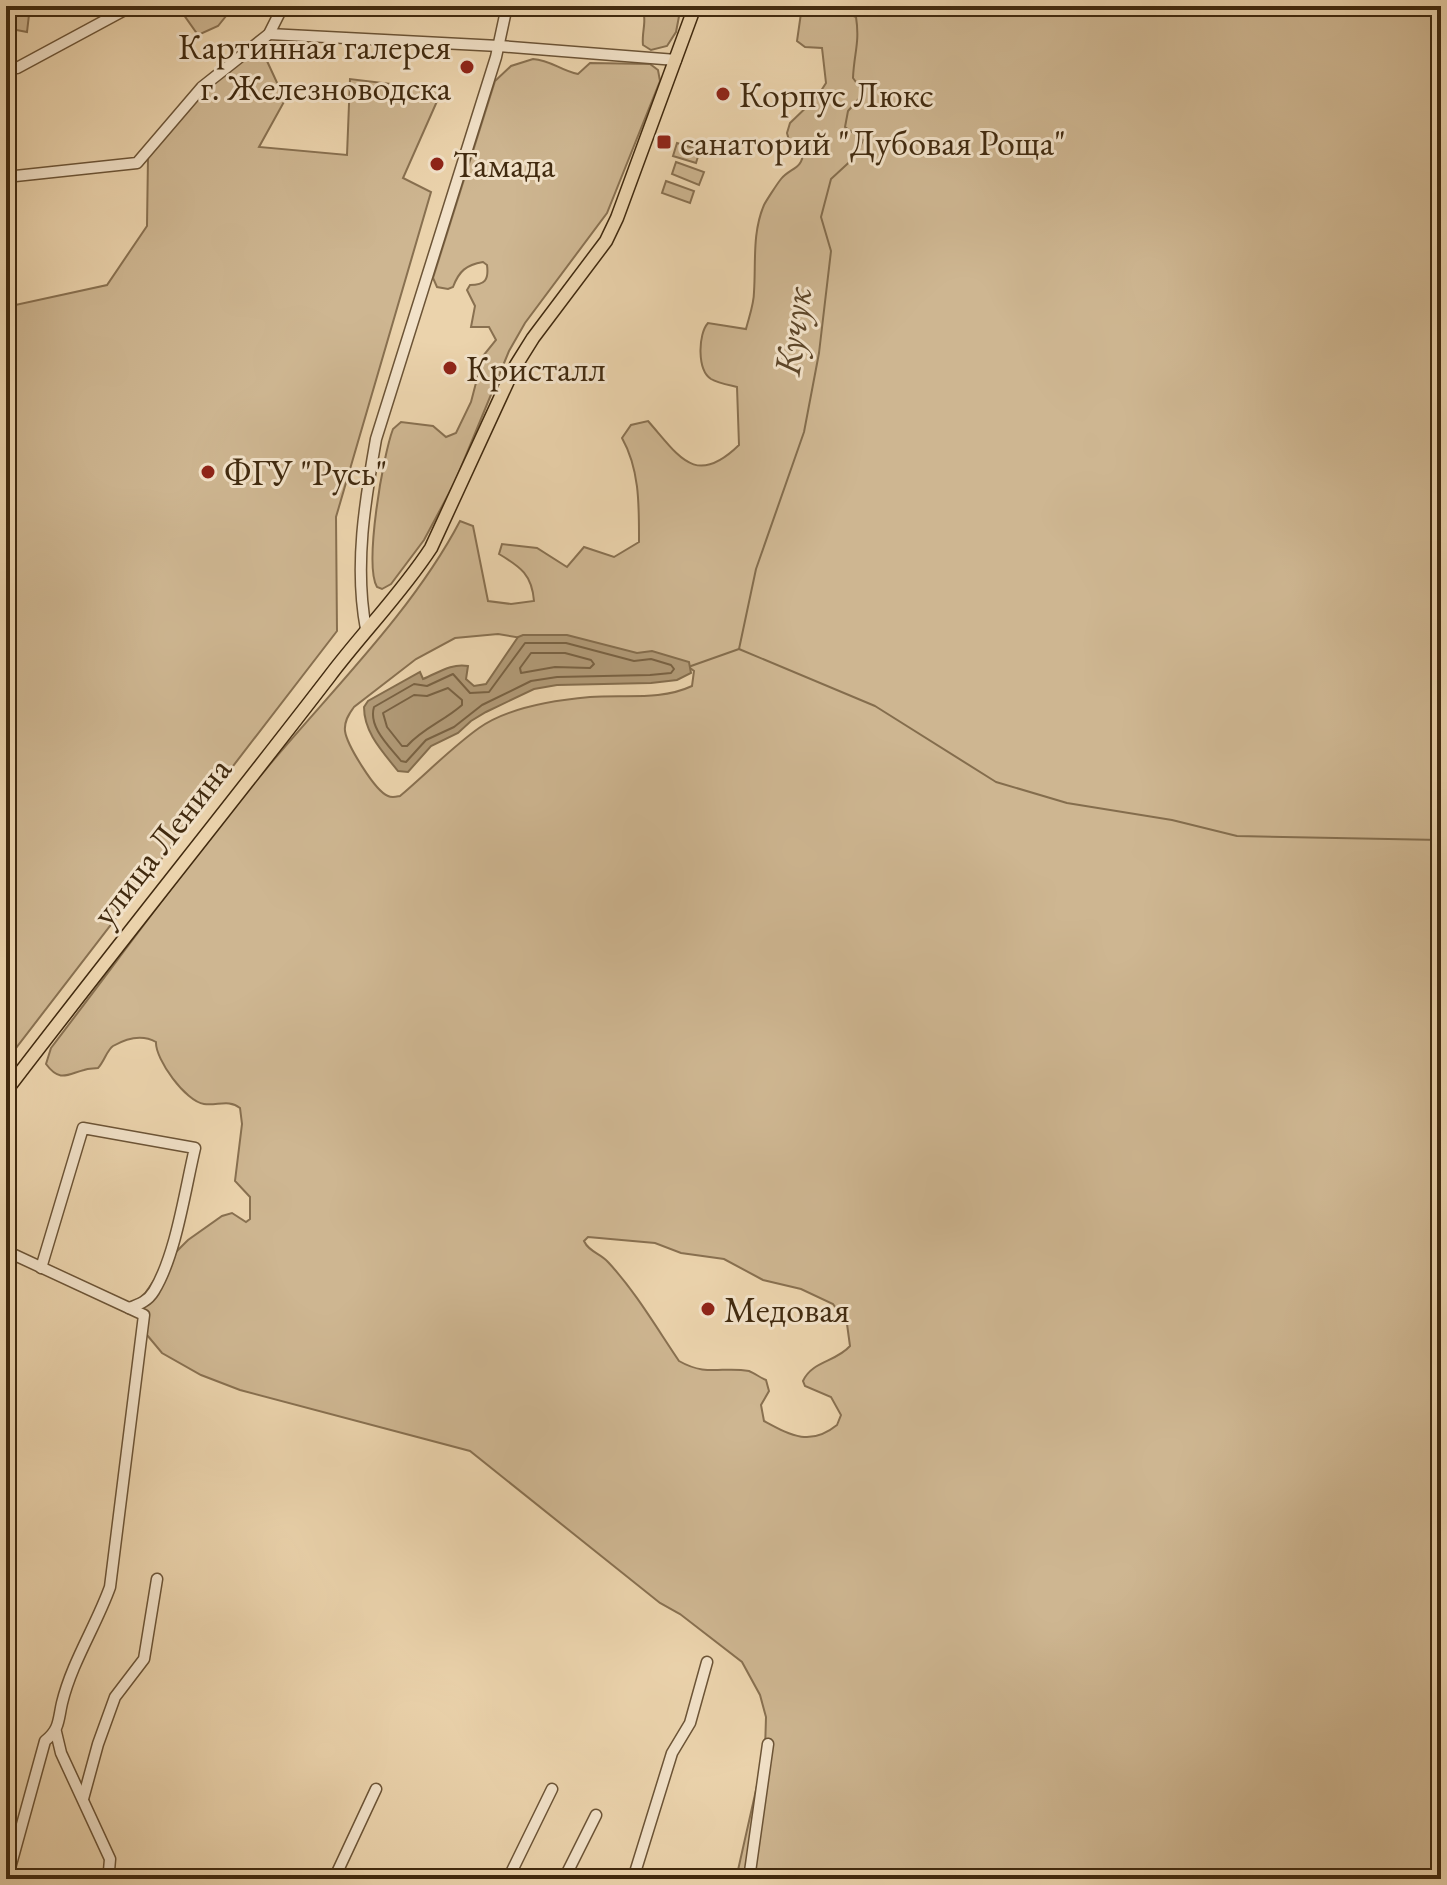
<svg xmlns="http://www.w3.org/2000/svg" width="1447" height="1885" viewBox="0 0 1447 1885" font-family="'EB Garamond',serif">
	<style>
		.green { fill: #ceb691; stroke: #887050; stroke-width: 2; fill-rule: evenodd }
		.water { fill: #b19a77; stroke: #846d4d; stroke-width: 2 }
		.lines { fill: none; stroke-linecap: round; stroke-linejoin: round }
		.shore { stroke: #796243; stroke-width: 2 }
		.stream { stroke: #846d4d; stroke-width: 2 }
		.minor-casing { stroke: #6c5436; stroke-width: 13 }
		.major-casing { stroke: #412a0f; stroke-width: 15 }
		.minor { stroke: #f2e2c9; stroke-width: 10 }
		.major { stroke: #ebd3ac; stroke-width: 12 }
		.poi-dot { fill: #8f2418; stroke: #f2e2c9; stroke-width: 3 }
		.labels { text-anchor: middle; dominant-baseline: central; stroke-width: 6; stroke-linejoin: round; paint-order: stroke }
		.poi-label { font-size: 36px; fill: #412a0f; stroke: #f2e2c9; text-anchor: start }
		.street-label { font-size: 36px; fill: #412a0f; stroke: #f2e2c9 }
		.water-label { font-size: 38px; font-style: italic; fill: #5d4629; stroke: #f2e2c9 }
	</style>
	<rect width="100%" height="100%" fill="#ebd3ac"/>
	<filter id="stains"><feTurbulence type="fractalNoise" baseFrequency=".0025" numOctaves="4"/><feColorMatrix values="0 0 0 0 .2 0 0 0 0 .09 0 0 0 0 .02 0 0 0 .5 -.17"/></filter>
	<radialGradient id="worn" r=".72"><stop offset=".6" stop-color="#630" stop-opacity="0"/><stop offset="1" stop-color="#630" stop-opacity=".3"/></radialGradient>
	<g class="green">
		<polygon points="6,6 30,6 27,32 6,28"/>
		<polygon points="181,6 234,6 218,26 198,35 179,8"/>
		<path d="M638,6h43l-5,26 -9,14 -16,4 -8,-5c-2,-15 7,-29 -5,-39z"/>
		<path d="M802,6h639v1873h-705l29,-129 1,-33 -6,-22 -18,-33 -62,-48 -20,-11 -190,-152 -230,-61 -39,-15 -39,-22 -20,-24 -3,-22 7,-15 23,-33 19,-19 34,-24 10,-3 14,9 4,-3v-22l-15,-16 7,-57 -2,-16c-11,-9 -23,-2 -36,-4 -18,-2 -49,-45 -48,-62 -14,-8 -29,-4 -43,4 -6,4 -9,16 -15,22 -4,1 -9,0 -14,2 -16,4 -24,13 -38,-6l5,-16c71,-93 140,-189 215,-279 65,-78 147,-158 194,-248l13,5 15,75 23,3 23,-3c-2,-26 -13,-34 -35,-47l3,-10 35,4 30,19 17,-20 30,10 25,-15c0,-35 1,-72 -17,-104l9,-13 17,-4c31,35 47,67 91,24l-2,-58c-8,-2 -19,-4 -26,-8 -14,-9 -13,-45 -3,-56l38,6c3,-12 8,-25 8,-37 2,-29 -2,-59 10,-87 2,-4 13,-21 17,-26 9,-11 22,-10 22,-27l-13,-8 -3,-11 3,-10 27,-26 9,-14 -4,-35 -17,-1 -8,-6zM498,634l188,31 8,6 -2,15c-32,15 -68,8 -102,11 -34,3 -83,11 -111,31 -28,20 -53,46 -79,68 -5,1 -8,2 -12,0 -13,-5 -41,-51 -43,-65 -1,-9 3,-16 9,-24l62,-48 39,-21zM588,1237l67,6 26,10 43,6 39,21 38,9 32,15 14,20 3,22c-14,16 -38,15 -47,35l2,5 26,11 10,18 -4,10c-27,22 -47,10 -73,-4l-3,-16 8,-14 -3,-11c-5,-2 -12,-7 -17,-9 -27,-5 -42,6 -70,-10 -23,-34 -44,-70 -71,-99 -8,-9 -19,-10 -24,-21z"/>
		<polygon points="261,48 285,100 259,147 347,155 350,79 442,90 403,178 431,192 336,517 337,631 6,1061 6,307 107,285 147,226 148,157 205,88"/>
		<path d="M533,59c18,1 28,12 45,15l12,-11 60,1 8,6 2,11 -53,132 -82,110 -16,28 -54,131 -31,58 -33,44 -9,5 -5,-2c-13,-22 6,-132 16,-158l8,-7 32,4 13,11 10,-4 15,-31 12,-46 13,-16 -7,-13h-18l4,-21 -8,-16 3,-5c15,0 19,-5 17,-20l-4,-3c-17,3 -24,9 -30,25l-5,2 -11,-2 -4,-9 62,-197 16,-15z"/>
		<polygon points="677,143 700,150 696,163 673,156"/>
		<polygon points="676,162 704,172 699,185 672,174"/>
		<polygon points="666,181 694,191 690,203 662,193"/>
	</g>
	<path class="water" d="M523,635h44l70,18 15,-2 37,11 2,11 -14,7 -26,3 -94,2 -23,4 -48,23 -15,9 -13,12 -27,13 -23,26 -10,-1c-15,-19 -34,-38 -34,-64l4,-6 52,-29 3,7c15,-6 28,-16 45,-13l-2,13 8,7 12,-2 32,-47z"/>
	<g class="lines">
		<g class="shore">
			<path d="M525,643h41l68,18 17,-2 20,6 3,4 -3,4 -21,2 -93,2 -26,4 -49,24 -28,22 -28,13 -20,22 -5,-1c-12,-15 -33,-34 -27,-54l40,-23 13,2 26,-12 17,19 19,-1z"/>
			<polygon points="531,653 565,653 591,660 594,664 590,668 555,667 521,673 520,668"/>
			<path d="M448,688l14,12v5c-18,16 -39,23 -55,41h-5l-15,-19 -4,-14 31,-18 13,1z"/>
		</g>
		<g class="stream">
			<polyline points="739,649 875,706 996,782 1067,803 1172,820 1237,836 1441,840"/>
			<path d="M691,666l48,-17 17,-80 48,-137 15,-79 12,-102 -10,-34 10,-38 26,-24 6,-15 -18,-13 3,-16 16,-18 -11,-15c1,-25 7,-35 3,-61l-19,-8 1,-3"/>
		</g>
		<g class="minor-casing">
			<g id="minor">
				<polyline points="269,34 499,46 676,60"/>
				<polyline points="17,68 132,6"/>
				<polyline points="6,177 137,163 202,87 269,34 283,6"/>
				<path d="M366,629c-12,-63 -1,-128 10,-190l120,-382 11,-51"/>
				<path d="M6,1251l138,64 -34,272c-14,39 -38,75 -48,116 -4,17 -2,26 -17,38l-38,138"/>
				<path d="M41,1268l42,-140 112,20c-10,42 -19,107 -41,143 -6,10 -14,13 -25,17"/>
				<polyline points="56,1732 61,1753 110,1859 109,1871 116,1879"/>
				<polyline points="83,1799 98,1744 115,1697 144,1659 157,1579"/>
				<polyline points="334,1879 376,1789"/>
				<polyline points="508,1879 552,1789"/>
				<polyline points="564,1879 596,1815"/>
				<polyline points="633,1879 672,1753 690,1723 707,1662"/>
				<polyline points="749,1879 768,1744"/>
			</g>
		</g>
		<g class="major-casing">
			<path id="major" d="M6,1091c106,-139 216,-275 323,-414 33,-44 72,-83 102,-129l82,-178 20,-32 73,-97 11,-23 78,-212"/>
		</g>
		<use href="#minor" class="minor"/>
		<use href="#major" class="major"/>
	</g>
	<g class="poi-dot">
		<circle cx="467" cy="67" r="8"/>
		<circle cx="723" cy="94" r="8"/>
		<rect x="656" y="134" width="16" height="16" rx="4"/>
		<circle cx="437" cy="164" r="8"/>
		<circle cx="450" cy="368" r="8"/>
		<circle cx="208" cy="472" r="8"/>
		<circle cx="708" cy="1309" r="8"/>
	</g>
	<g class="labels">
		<g class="poi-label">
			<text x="451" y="46" text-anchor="end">Картинная галерея<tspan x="451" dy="41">г. Железноводска</tspan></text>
			<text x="739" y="94">Корпус Люкс</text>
			<text x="680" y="142">санаторий "Дубовая Роща"</text>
			<text x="453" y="164">Тамада</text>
			<text x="466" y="368">Кристалл</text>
			<text x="224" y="472">ФГУ "Русь"</text>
			<text x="724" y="1309">Медовая</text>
		</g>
		<g class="street-label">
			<text transform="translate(161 841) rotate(-52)">улица Ленина</text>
		</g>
		<g class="water-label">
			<text transform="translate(792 331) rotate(-82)">Кучук</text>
		</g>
	</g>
	<rect width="1447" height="1885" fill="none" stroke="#ebd3ac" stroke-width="32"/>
	<rect x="8" y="8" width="1431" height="1869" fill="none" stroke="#412a0f" stroke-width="4"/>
	<rect x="16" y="16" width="1415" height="1853" fill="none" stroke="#412a0f" stroke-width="2"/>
	<rect width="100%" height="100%" filter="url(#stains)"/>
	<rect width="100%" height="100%" fill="url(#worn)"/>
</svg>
